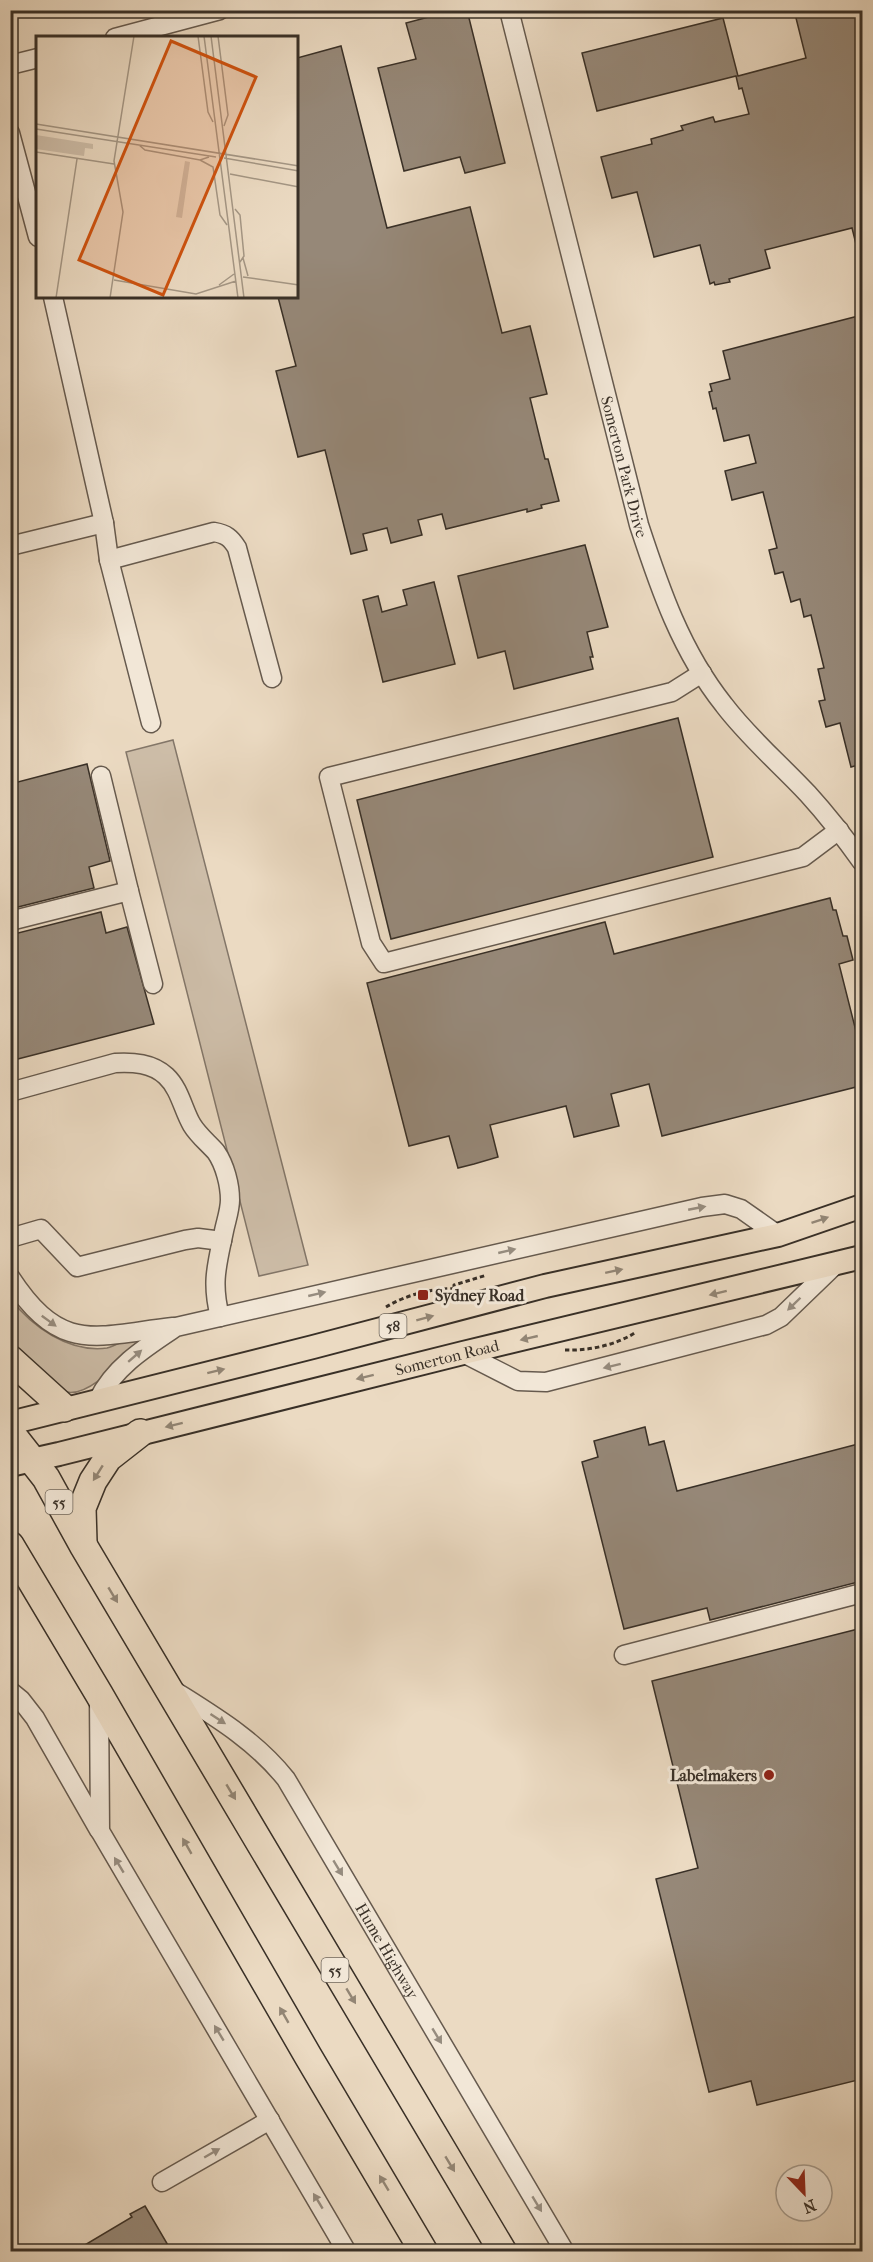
<svg xmlns="http://www.w3.org/2000/svg" width="873" height="2262" viewBox="0 0 873 2262" font-family="'IM FELL French Canon',serif">
	<style>
		.green { fill: #cdbda8; stroke: #837668; stroke-width: 1.5 }
		.building { fill: #968878; stroke: #393027; stroke-width: 1.5 }
		.lines { fill: none; stroke-linecap: round; stroke-linejoin: round }
		.minor-casing { stroke: #665a4e; stroke-width: 21 }
		.major-casing { stroke: #393027; stroke-width: 26 }
		.highway-casing { stroke: #393027; stroke-width: 30 }
		.path { stroke: #393027; stroke-width: 3; stroke-dasharray: 4.5 3; stroke-linecap: butt }
		.minor { stroke: #f2e7d7; stroke-width: 18 }
		.major { stroke: #ebdac2; stroke-width: 22 }
		.highway { stroke: #ebdac2; stroke-width: 27 }
		.oneway { fill: #968c7f }
		.oneway2 { fill: #928574 }
		.poi-dot { fill: #8f2418; stroke: #f2e7d7; stroke-width: 2 }
		.labels { text-anchor: middle; dominant-baseline: central; stroke-width: 6; stroke-linejoin: round; paint-order: stroke }
		.shield { fill: #f2e7d7; stroke: #70675c; stroke-width: 1.5 }
		.shield-label { font-size: 15px; font-weight: bold; fill: #393027 }
		.street-label { font-size: 16px; fill: #393027; stroke: #f2e7d7 }
		.poi-label { font-size: 16px; font-weight: bold; fill: #393027; stroke: #f2e7d7; text-anchor: start }
		.inset-road { fill: none; stroke: #a49684; stroke-width: 1.5 }
		.view { fill: #ce5310; fill-opacity: 0.15; stroke: #ce5310; stroke-width: 3 }
		.inset-edge { fill: none; stroke: #393027; stroke-width: 3 }
	</style>
	<rect width="100%" height="100%" fill="#ebdac2"/>
	<filter id="stains"><feTurbulence type="fractalNoise" baseFrequency=".00333" numOctaves="4"/><feColorMatrix values="0 0 0 0 .2 0 0 0 0 .09 0 0 0 0 .02 0 0 0 .5 -.17"/></filter>
	<radialGradient id="worn" r=".72"><stop offset=".6" stop-color="#630" stop-opacity="0"/><stop offset="1" stop-color="#630" stop-opacity=".3"/></radialGradient>
	<g class="green">
		<polygon points="173,740 308,1265 259,1276 126,752"/>
		<path d="M10,1298c22,29 59,55 97,50 7,-2 14,-6 21,-9 6,-2 13,-3 19,-4 -17,16 -61,70 -86,55 -18,-11 -35,-30 -50,-43z"/>
	</g>
	<g class="building">
		<polygon points="455,10 467,10 505,163 465,173 460,157 404,171 378,68 416,59 406,23"/>
		<polygon points="794,10 862,10 862,251 858,252 852,228 765,250 770,268 729,279 730,282 715,285 714,282 710,284 700,245 654,257 637,192 612,198 601,157 652,144 651,139 683,130 681,126 713,117 715,122 749,114 742,88 739,89 736,76 597,111 582,53 723,18 738,76 806,58"/>
		<polygon points="341,46 387,228 470,207 502,333 530,326 547,394 530,398 545,459 548,459 559,501 541,505 542,508 527,512 527,509 446,529 442,514 418,520 422,535 391,543 387,528 363,534 367,550 351,554 325,450 298,457 276,371 296,366 278,297 297,297 297,58"/>
		<polygon points="862,315 862,764 851,767 840,723 826,727 819,701 825,700 818,669 824,668 811,615 804,617 800,599 791,602 783,572 775,574 769,550 777,548 763,492 732,500 725,471 756,463 749,435 724,441 716,408 713,409 709,392 712,391 710,384 730,379 723,351"/>
		<polygon points="585,545 608,627 587,632 593,657 590,657 593,669 514,689 505,651 478,658 458,576"/>
		<polygon points="434,582 455,664 383,682 363,600 378,596 382,612 407,605 403,590"/>
		<polygon points="678,718 713,857 391,939 357,800"/>
		<polygon points="87,764 110,861 89,867 94,888 10,909 10,784"/>
		<polygon points="830,898 833,910 836,910 843,936 847,936 853,960 839,964 862,1055 862,1078 856,1087 662,1136 649,1084 611,1094 619,1126 574,1137 566,1106 490,1125 498,1157 474,1164 458,1168 449,1136 409,1146 367,983 605,922 614,954"/>
		<polygon points="101,912 106,933 127,927 154,1024 10,1061 10,935"/>
		<polygon points="645,1427 649,1445 664,1441 677,1491 862,1443 862,1581 710,1620 707,1608 624,1629 582,1462 598,1457 594,1441"/>
		<polygon points="862,1628 862,2079 757,2105 751,2081 709,2092 656,1879 698,1868 652,1681"/>
		<polygon points="145,2206 172,2252 73,2252 132,2217 130,2214"/>
	</g>
	<g class="lines">
		<g class="minor-casing">
			<g id="minor">
				<path id="s1" d="M509,10l130,515c21,64 42,126 85,180 25,33 56,59 84,89 20,22 37,44 54,68"/>
				<polyline points="115,38 220,10"/>
				<polyline points="10,65 38,58"/>
				<polyline points="10,133 38,237"/>
				<polyline points="53,297 104,523 109,560 151,723"/>
				<polyline points="10,546 104,523"/>
				<path d="M109,560l105,-28c12,2 17,6 23,16l35,130"/>
				<polyline points="702,673 672,692 329,777 371,943 384,963 803,857 839,830"/>
				<polyline points="101,776 129,891"/>
				<polyline points="10,921 129,891 153,984"/>
				<path d="M10,1092l105,-29c18,-1 37,0 51,13 14,13 17,34 26,49 6,10 16,18 24,27 9,13 14,33 14,48 0,10 -4,21 -6,31 -7,34 -13,51 -4,86"/>
				<polyline points="10,1238 41,1229 77,1267 185,1240 198,1238 222,1241"/>
				<path d="M10,1277c51,78 84,59 163,50"/>
				<polyline points="463,1353 518,1381 546,1382 766,1325 781,1317 836,1264"/>
				<path d="M98,1400c16,-33 48,-53 78,-73l526,-120 23,-3 16,5 37,26"/>
				<polyline points="624,1655 862,1593"/>
				<path id="s2" d="M173,1690c41,26 82,50 113,89l279,473"/>
				<polyline points="10,1691 21,1700 35,1718 99,1830"/>
				<polyline points="99,1697 100,1831 347,2252"/>
				<polyline points="162,2182 270,2120"/>
			</g>
		</g>
		<g class="major-casing">
			<g id="major">
				<polyline points="10,1423 313,1347 545,1286 778,1235 862,1206"/>
				<path id="s3" d="M10,1465l49,-11 404,-101 399,-96"/>
			</g>
		</g>
		<g class="highway-casing">
			<g id="highway">
				<polyline points="10,1359 64,1408"/>
				<polyline points="10,1432 46,1478 83,1545 503,2252"/>
				<polyline points="83,1542 82,1508 93,1481 108,1458 140,1433"/>
				<polyline points="10,1545 99,1694 308,2056 424,2252"/>
			</g>
		</g>
		<g class="path">
			<polyline points="454,1288 454,1285 487,1275"/>
			<path d="M386,1307c20,-12 48,-20 71,-18"/>
			<path d="M565,1350c23,1 52,-5 71,-18"/>
		</g>
		<use href="#minor" class="minor"/>
		<use href="#major" class="major"/>
		<use href="#highway" class="highway"/>
	</g>
	<defs><path id="oneway-solid" d="M-6-.8H1V-3.2L6.5 0L1 3.2V.8H-6Z" transform="scale(1.5)"/></defs>
	<g class="oneway">
		<use href="#oneway-solid" transform="translate(697 1208) rotate(-11)"/>
		<use href="#oneway-solid" transform="translate(507 1251) rotate(-13)"/>
		<use href="#oneway-solid" transform="translate(317 1294) rotate(-13)"/>
		<use href="#oneway-solid" transform="translate(794 1304) rotate(136)"/>
		<use href="#oneway-solid" transform="translate(49 1321) rotate(36)"/>
		<use href="#oneway-solid" transform="translate(135 1356) rotate(-41)"/>
		<use href="#oneway-solid" transform="translate(612 1366) rotate(166)"/>
		<use href="#oneway-solid" transform="translate(218 1719) rotate(33)"/>
		<use href="#oneway-solid" transform="translate(119 1865) rotate(-121)"/>
		<use href="#oneway-solid" transform="translate(338 1868) rotate(59)"/>
		<use href="#oneway-solid" transform="translate(219 2033) rotate(-121)"/>
		<use href="#oneway-solid" transform="translate(437 2036) rotate(59)"/>
		<use href="#oneway-solid" transform="translate(212 2153) rotate(-30)"/>
		<use href="#oneway-solid" transform="translate(318 2201) rotate(-121)"/>
		<use href="#oneway-solid" transform="translate(537 2204) rotate(59)"/>
	</g>
	<g class="oneway2">
		<use href="#oneway-solid" transform="translate(820 1220) rotate(-19)"/>
		<use href="#oneway-solid" transform="translate(614 1271) rotate(-12)"/>
		<use href="#oneway-solid" transform="translate(718 1293) rotate(166)"/>
		<use href="#oneway-solid" transform="translate(425 1318) rotate(-15)"/>
		<use href="#oneway-solid" transform="translate(529 1338) rotate(167)"/>
		<use href="#oneway-solid" transform="translate(216 1371) rotate(-14)"/>
		<use href="#oneway-solid" transform="translate(365 1377) rotate(166)"/>
		<use href="#oneway-solid" transform="translate(174 1425) rotate(166)"/>
		<use href="#oneway-solid" transform="translate(98 1473) rotate(122)"/>
		<use href="#oneway-solid" transform="translate(113 1595) rotate(59)"/>
		<use href="#oneway-solid" transform="translate(231 1792) rotate(59)"/>
		<use href="#oneway-solid" transform="translate(187 1846) rotate(-120)"/>
		<use href="#oneway-solid" transform="translate(351 1996) rotate(59)"/>
		<use href="#oneway-solid" transform="translate(284 2015) rotate(-120)"/>
		<use href="#oneway-solid" transform="translate(450 2164) rotate(59)"/>
		<use href="#oneway-solid" transform="translate(384 2183) rotate(-121)"/>
	</g>
	<g class="poi-dot">
		<rect x="417" y="1289" width="12" height="12" rx="3"/>
		<circle cx="769" cy="1775" r="6"/>
	</g>
	<g class="labels">
		<g class="shield">
			<rect x="379.5" y="1314" width="27" height="24" rx="4.5"/>
			<rect x="45.5" y="1490" width="27" height="24" rx="4.5"/>
			<rect x="321.5" y="1958" width="27" height="24" rx="4.5"/>
		</g>
		<g class="shield-label">
			<text x="393" y="1326">58</text>
			<text x="59" y="1502">55</text>
			<text x="335" y="1970">55</text>
		</g>
		<g class="street-label">
			<text stroke="none"><textPath href="#s1" startOffset="471">Somerton Park Drive</textPath></text>
			<text stroke="none"><textPath href="#s3" startOffset="450">Somerton Road</textPath></text>
			<text stroke="none"><textPath href="#s2" startOffset="344">Hume Highway</textPath></text>
		</g>
		<g class="poi-label">
			<text x="435" y="1295">Sydney Road</text>
			<text x="757" y="1775" text-anchor="end">Labelmakers</text>
		</g>
	</g>
	<g transform="translate(36 36)">
		<rect width="262" height="262" fill="#ebdac2"/>
		<path d="M0,99l57,9v5l-8,-1 -1,8 -48,-7zM149,125l5,1 -8,56 -6,-1z" fill="#cdbda8"/>
		<path class="inset-road" d="M162,0l10,76 5,10M168,0l34,262M175,0l33,262M182,0l10,79 -4,11M0,88l263,42M0,93l180,28M103,109l6,5 55,10 9,-3M0,116l78,12M188,122l75,13M164,124l13,7 7,48 7,10M194,138l69,13M199,173l5,6 4,41 -4,6M207,222l5,18M207,241l56,8M78,244l82,14 40,-13M183,249l15,-11M20,262l21,-139M74,262l13,-86 -9,-51 20,-125"/>
		<path class="view" d="M135,5l85,36 -93,218 -84,-35z"/>
		<rect width="262" height="262" class="inset-edge"/>
	</g>
	<rect width="873" height="2262" fill="none" stroke="#ebdac2" stroke-width="36"/>
	<rect x="12" y="12" width="849" height="2238" fill="none" stroke="#393027" stroke-width="3"/>
	<rect x="18" y="18" width="837" height="2226" fill="none" stroke="#393027" stroke-width="1.5"/>
	<g transform="translate(804 2193) rotate(157)"><circle r="28" fill="#f2e7d7" stroke="#a89e91" stroke-width="1.5"/>
	<path d="M0-4.5L10 22L0 15L-10 22Z" fill="#8f2418"/>
	<text y="-9" font-size="16" font-weight="bold" text-anchor="middle" fill="#393027">N</text>
	</g>
	<rect width="100%" height="100%" filter="url(#stains)"/>
	<rect width="100%" height="100%" fill="url(#worn)"/>
</svg>
